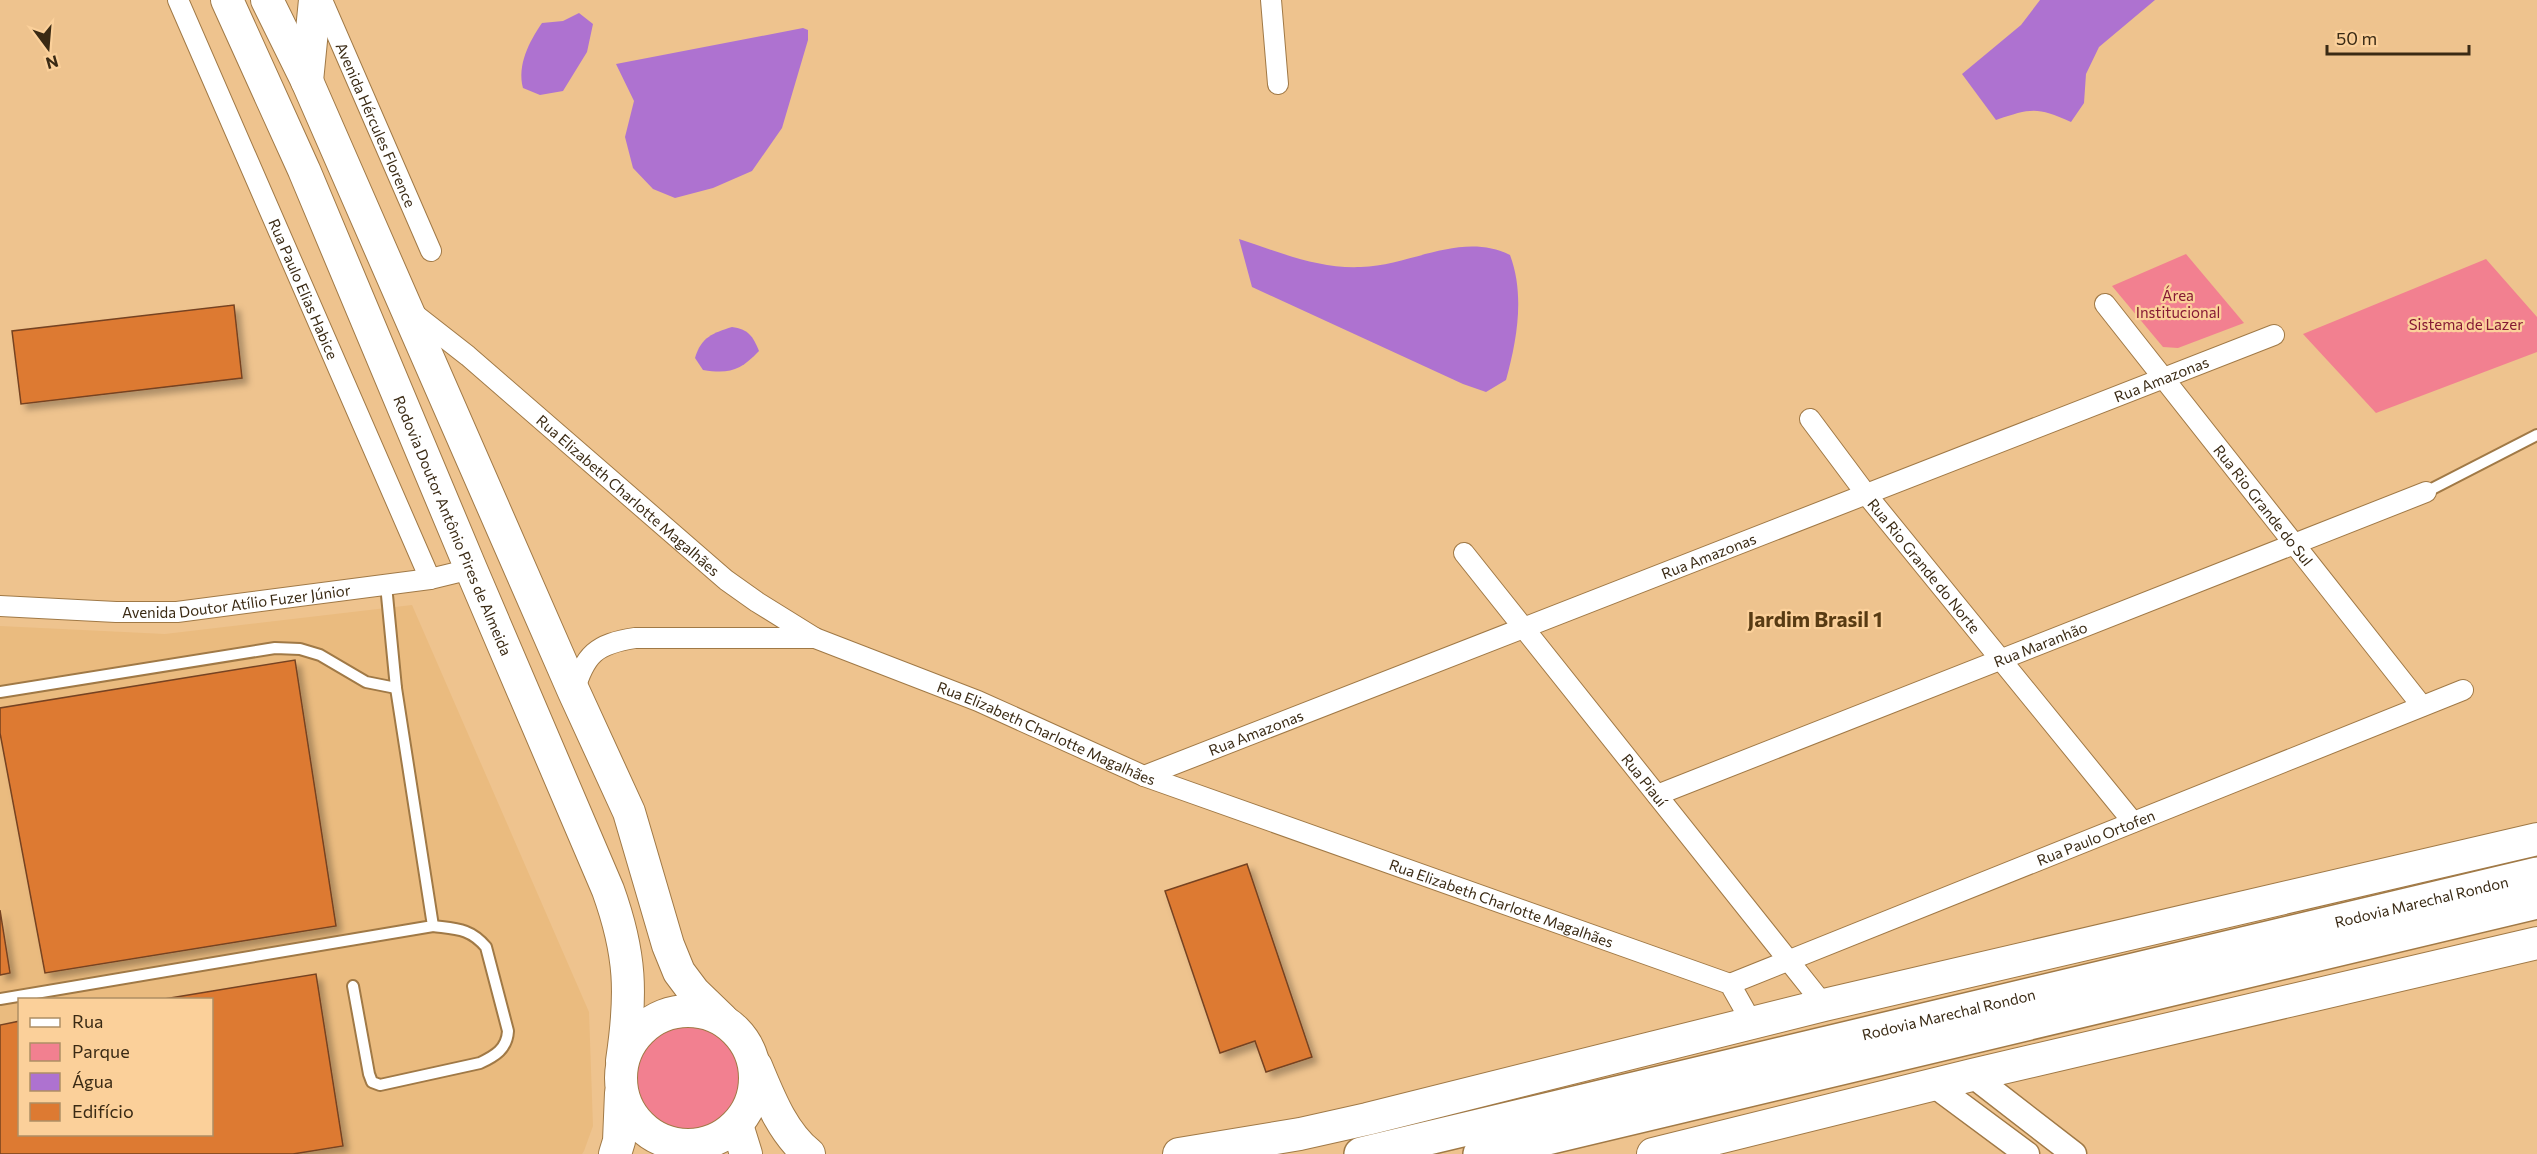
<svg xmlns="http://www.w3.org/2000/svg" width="2537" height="1154" viewBox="0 0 2537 1154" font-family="Commissioner,sans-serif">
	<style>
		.built { fill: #eabb7f; fill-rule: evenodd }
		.green { fill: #f28090 }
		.water { fill: #ae72d0 }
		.building { fill: #dd7a32; stroke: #764321; stroke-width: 1.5; filter: url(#shadow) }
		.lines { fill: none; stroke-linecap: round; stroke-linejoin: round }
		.service-casing { stroke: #a07946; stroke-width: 14 }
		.minor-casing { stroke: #a07946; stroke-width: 22 }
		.tertiary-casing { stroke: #a07946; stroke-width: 27 }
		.primary-casing { stroke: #a07946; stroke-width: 34 }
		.trunk-casing { stroke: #a07946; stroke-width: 36 }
		.service { stroke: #fff; stroke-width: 10 }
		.minor { stroke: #fff; stroke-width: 20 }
		.tertiary { stroke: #fff; stroke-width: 24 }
		.primary { stroke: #fff; stroke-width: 32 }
		.trunk { stroke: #fff; stroke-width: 33 }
		.labels { text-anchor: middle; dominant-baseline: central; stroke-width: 4.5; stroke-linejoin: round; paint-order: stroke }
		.street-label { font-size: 15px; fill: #3a2a14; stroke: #fbd09a }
		.park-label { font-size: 15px; fill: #851934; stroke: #fbd09a }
		.district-label { font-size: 21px; font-weight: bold; fill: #583b13; stroke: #fbd09a }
	</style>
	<defs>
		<filter id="shadow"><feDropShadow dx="5.5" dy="5.5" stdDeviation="3" flood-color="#0004"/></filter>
	</defs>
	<rect width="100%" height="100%" fill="#eec38e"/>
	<path class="built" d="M412,605l177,407 4,114 -9,25 -2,3h-582v-528l165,8zM20,1000h192v134h-192z"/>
	<g class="green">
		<polygon points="2186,254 2244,323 2178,348 2163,347 2112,286"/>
		<polygon points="2486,259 2537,317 2537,352 2376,413 2303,334"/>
		<circle cx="688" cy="1078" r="55"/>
	</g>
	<g class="water">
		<path d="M2040,0h115l-56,47 -13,27 -2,29 -13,19c-34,-15 -39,-14 -75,-2l-34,-46 59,-49z"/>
		<path d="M579,13l14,11 -6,28 -24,39 -23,4 -17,-7c-6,-23 6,-46 19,-65l21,-2z"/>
		<polygon points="803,28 808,30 808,40 782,128 752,171 713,188 675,198 653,189 633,168 625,137 634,101 616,64"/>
		<path d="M1239,239c40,13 79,30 122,28 49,-1 100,-36 149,-12 15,40 7,85 -4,125l-20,12 -23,-8 -211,-97z"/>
		<path d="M732,327c16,2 21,9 27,24 -19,20 -30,23 -56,19l-8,-12c6,-21 18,-25 37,-31z"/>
	</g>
	<g class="building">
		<polygon points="234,305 242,378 21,404 12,331"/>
		<polygon points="295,660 336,926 45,973 0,733 0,708"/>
		<polygon points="1247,864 1312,1057 1266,1072 1255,1041 1220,1053 1165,891"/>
		<polygon points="0,910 10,973 0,975"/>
		<polygon points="316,974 343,1146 293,1154 0,1154 0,1025 20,1021 20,1134 212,1134 212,1000 158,1000"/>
	</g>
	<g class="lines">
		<g class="service-casing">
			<g id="service">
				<polyline points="2426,492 2537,435"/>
				<polyline points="0,692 275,648 300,649 320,655 366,682 396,688"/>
				<path d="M353,986l16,88 3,8 8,3 100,-22c15,-7 27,-14 28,-32l-22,-84c-16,-19 -30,-18 -53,-21"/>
				<polyline points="0,999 433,926 396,688 386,585"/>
			</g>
		</g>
		<g class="minor-casing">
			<g id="minor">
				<path id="s1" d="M178,0l252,579"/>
				<path id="s2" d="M322,0l109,251"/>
				<polyline points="1271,0 1278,84"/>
				<path id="s3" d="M2105,304l317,402"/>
				<path id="s4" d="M413,313l55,43 258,224 31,22 58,36 163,63 166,75 586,208 22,39"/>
				<path id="s5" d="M1810,419l56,75 267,328"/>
				<path id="s6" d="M1464,553l360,452"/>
				<path id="s7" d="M0,606l116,6h61l253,-33 41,-10"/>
				<path d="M574,692c11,-38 22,-48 61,-54h180"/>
				<path id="s8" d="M1144,776l1130,-441"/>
				<path id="s9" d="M1657,795l769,-303"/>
				<path id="s10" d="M1730,984l733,-294"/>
			</g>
		</g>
		<g class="tertiary-casing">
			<g id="tertiary">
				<polyline points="1972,1075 2074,1154"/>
				<polyline points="1934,1085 2027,1154"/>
			</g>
		</g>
		<g class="primary-casing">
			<g id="primary">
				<path id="s11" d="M227,0l77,170 167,399 137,321c23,64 24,104 14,171"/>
				<polyline points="267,0 307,81 574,692 629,812 668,945 679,972 694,992 722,1019"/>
				<polyline points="307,81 315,0"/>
				<circle cx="688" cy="1078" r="67"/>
				<path d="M756,1066c13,31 26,66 53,88"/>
				<polyline points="737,1125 746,1154"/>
				<polyline points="615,1154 619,1141 621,1093"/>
				<polyline points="1179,1154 1300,1134 1367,1119 1824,1005 2537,839"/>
				<polyline points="1653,1154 1972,1075 2537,943"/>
			</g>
		</g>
		<g class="trunk-casing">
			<g id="trunk">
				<path id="s12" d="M1361,1154l1176,-280"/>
				<polyline points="1480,1154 2537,902"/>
			</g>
		</g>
		<use href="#service" class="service"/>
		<use href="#minor" class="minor"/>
		<use href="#tertiary" class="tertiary"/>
		<use href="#primary" class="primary"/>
		<use href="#trunk" class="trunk"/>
	</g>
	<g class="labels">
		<g class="street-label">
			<text stroke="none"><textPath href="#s2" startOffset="136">Avenida Hércules Florence</textPath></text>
			<text stroke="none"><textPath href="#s1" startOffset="315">Rua Paulo Elias Habice</textPath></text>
			<text stroke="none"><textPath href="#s8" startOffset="1092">Rua Amazonas</textPath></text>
			<text stroke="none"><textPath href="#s4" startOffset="282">Rua Elizabeth Charlotte Magalhães</textPath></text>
			<text stroke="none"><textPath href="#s3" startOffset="256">Rua Rio Grande do Sul</textPath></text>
			<text stroke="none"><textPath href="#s11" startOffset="572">Rodovia Doutor Antônio Pires de Almeida</textPath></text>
			<text stroke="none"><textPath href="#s8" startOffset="606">Rua Amazonas</textPath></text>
			<text stroke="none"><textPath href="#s5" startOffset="186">Rua Rio Grande do Norte</textPath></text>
			<text stroke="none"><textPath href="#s7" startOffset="237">Avenida Doutor Atílio Fuzer Júnior</textPath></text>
			<text stroke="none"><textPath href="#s9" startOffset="412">Rua Maranhão</textPath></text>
			<text stroke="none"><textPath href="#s4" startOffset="768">Rua Elizabeth Charlotte Magalhães</textPath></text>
			<text stroke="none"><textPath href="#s8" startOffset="120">Rua Amazonas</textPath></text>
			<text stroke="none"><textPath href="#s6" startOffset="290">Rua Piauí</textPath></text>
			<text stroke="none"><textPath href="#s10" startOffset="394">Rua Paulo Ortofen</textPath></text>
			<text stroke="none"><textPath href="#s12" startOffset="1090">Rodovia Marechal Rondon</textPath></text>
			<text stroke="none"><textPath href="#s4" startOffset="1254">Rua Elizabeth Charlotte Magalhães</textPath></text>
			<text stroke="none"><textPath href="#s12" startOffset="604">Rodovia Marechal Rondon</textPath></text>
		</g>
		<g class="park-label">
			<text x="2178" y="295">Área<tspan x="2178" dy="17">Institucional</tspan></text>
			<text x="2466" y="324">Sistema de Lazer</text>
		</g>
		<g class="district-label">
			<text x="1815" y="618">Jardim Brasil 1</text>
		</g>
	</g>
	<rect x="18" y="998" width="195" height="138" fill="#fbd09a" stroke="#ae8e64" stroke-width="1.5"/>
	<rect x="30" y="1018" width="30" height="9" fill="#ffffff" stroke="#ae8e64" stroke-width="1.5"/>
	<text x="72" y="1028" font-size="18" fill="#3a2a14">Rua</text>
	<rect x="30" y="1043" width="30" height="18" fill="#f28090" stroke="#ae8e64" stroke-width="1.5"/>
	<text x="72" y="1058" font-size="18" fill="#3a2a14">Parque</text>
	<rect x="30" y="1073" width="30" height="18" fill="#ae72d0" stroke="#ae8e64" stroke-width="1.5"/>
	<text x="72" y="1088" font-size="18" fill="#3a2a14">Água</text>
	<rect x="30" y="1103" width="30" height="18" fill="#dd7a32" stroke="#ae8e64" stroke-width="1.5"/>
	<text x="72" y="1118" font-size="18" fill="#3a2a14">Edifício</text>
	<g transform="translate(48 48) rotate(164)" stroke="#fbd09a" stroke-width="4.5" paint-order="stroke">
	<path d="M0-4.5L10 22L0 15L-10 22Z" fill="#3a2a14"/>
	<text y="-9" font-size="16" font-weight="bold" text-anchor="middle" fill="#3a2a14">N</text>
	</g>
	<path d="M2327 45v9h142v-9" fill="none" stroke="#3a2a14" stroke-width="3"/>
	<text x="2336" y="45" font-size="18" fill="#3a2a14" stroke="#fbd09a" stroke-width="4.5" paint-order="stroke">50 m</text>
</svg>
